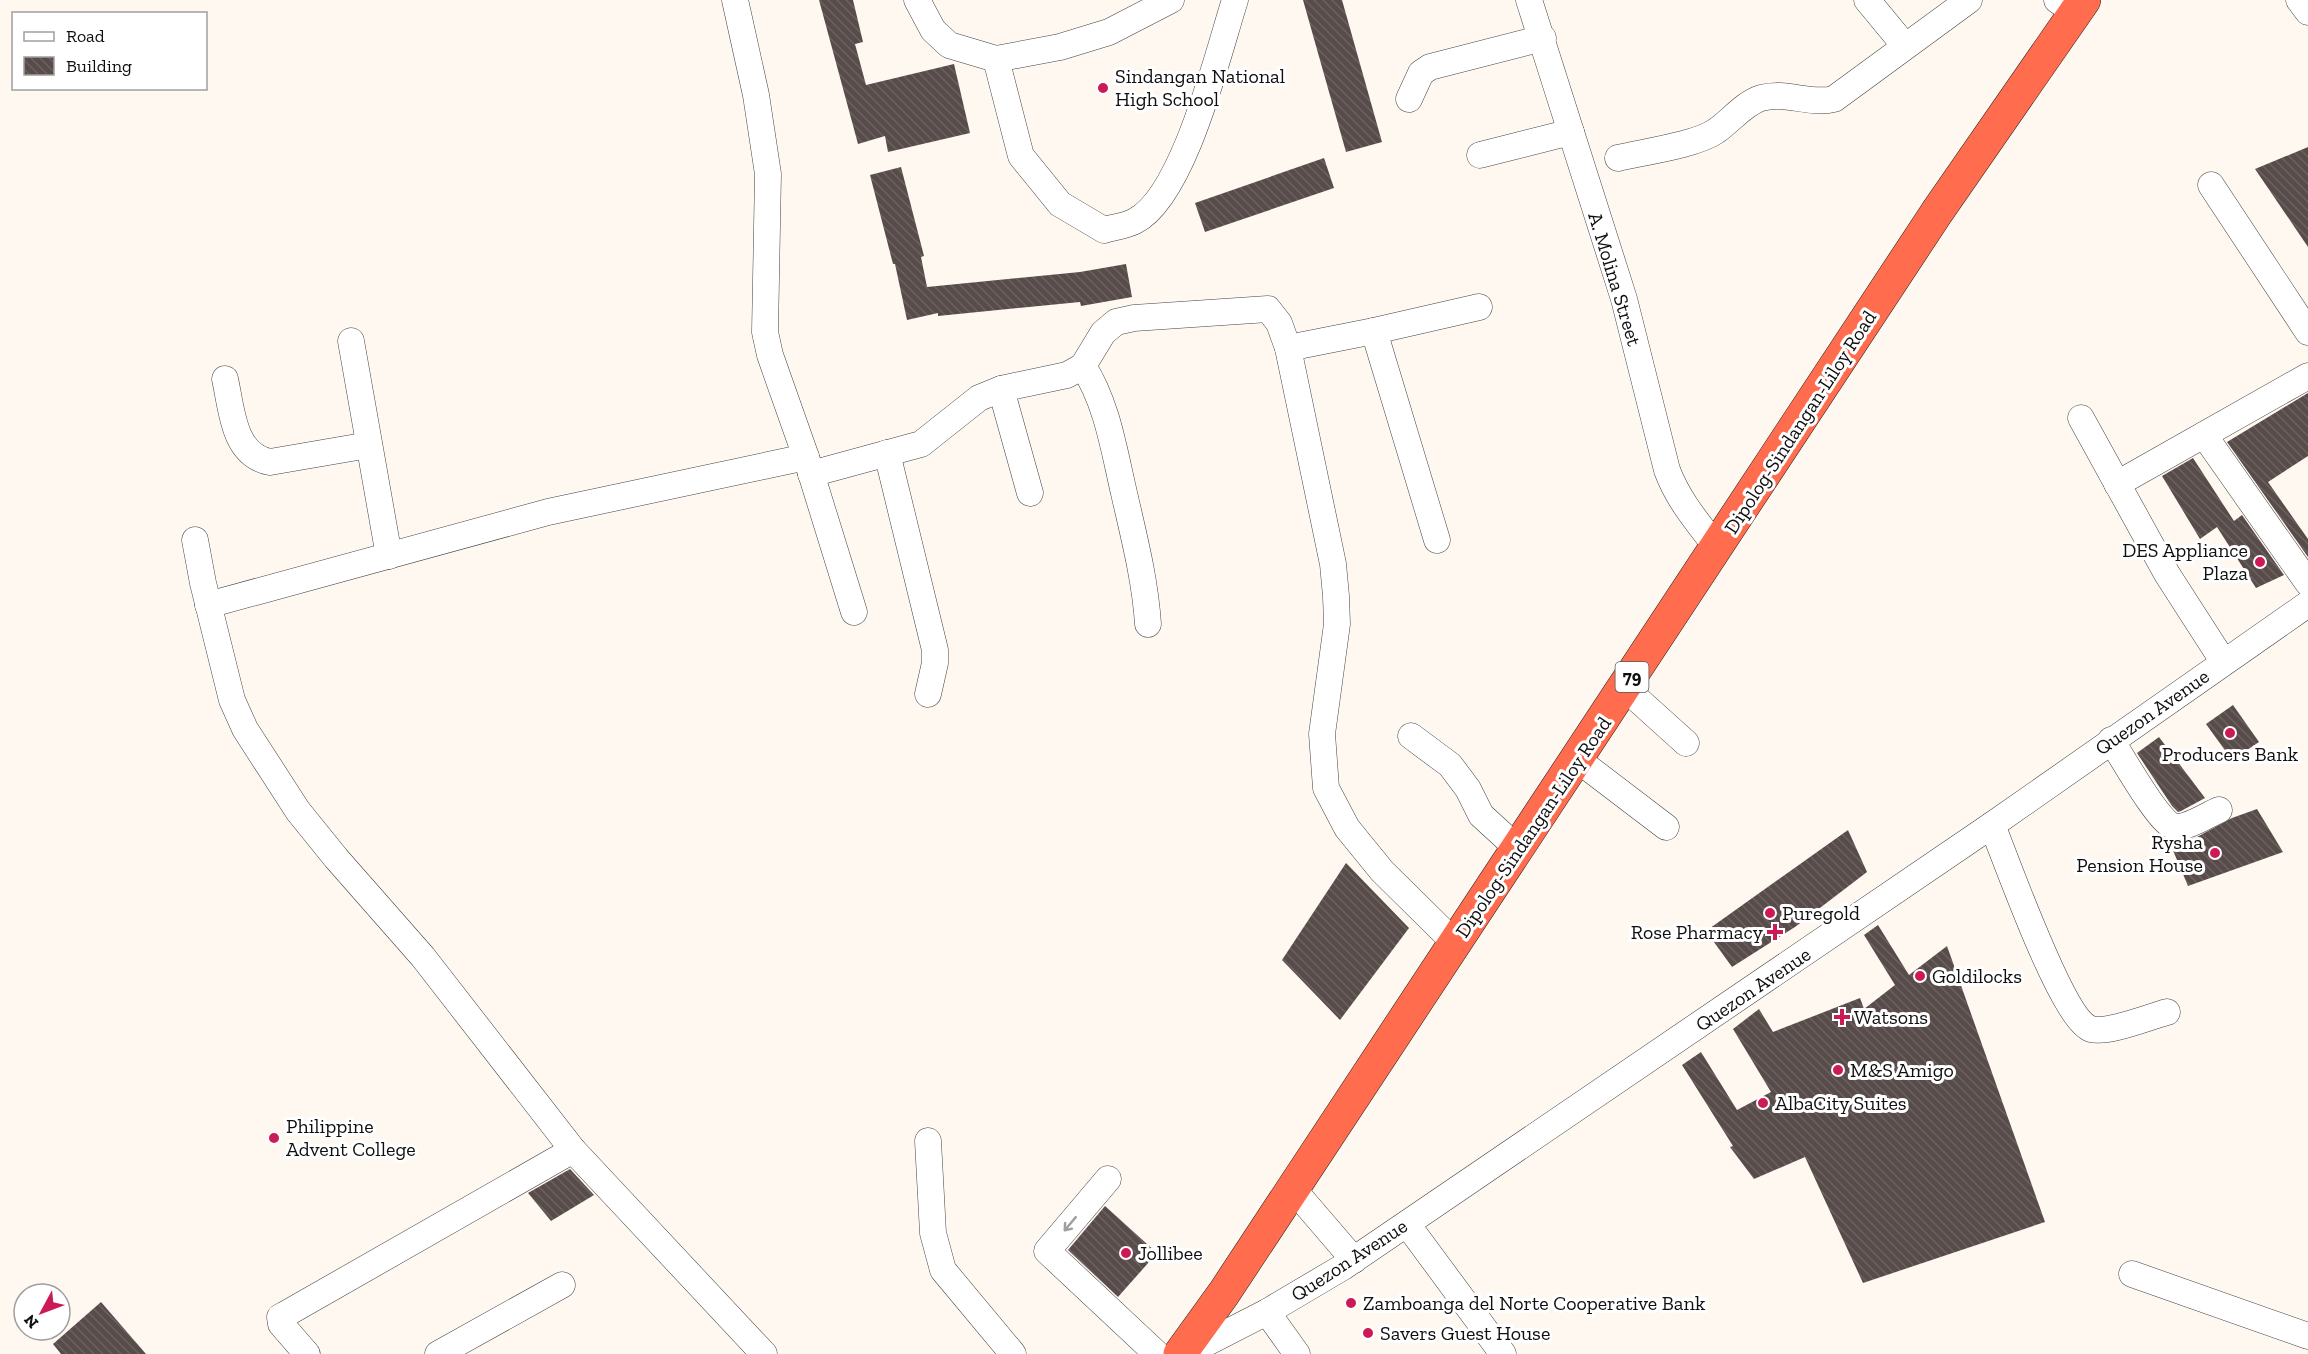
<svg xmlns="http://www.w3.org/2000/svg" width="2308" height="1354" viewBox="0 0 2308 1354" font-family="'Zilla Slab',serif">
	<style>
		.building { fill: url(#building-back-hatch) }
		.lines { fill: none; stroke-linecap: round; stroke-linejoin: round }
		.minor-casing { stroke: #424242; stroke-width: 27 }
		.highway-casing { stroke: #202020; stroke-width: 34 }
		.minor { stroke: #fff; stroke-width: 26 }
		.highway { stroke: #ff6d4e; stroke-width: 33 }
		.oneway { stroke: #9f9f9f }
		.poi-dot { fill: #cb1a55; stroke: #fff; stroke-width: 2 }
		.labels { text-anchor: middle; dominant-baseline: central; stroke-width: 6; stroke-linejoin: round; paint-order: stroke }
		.shield { fill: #fff; stroke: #575757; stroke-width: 1.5 }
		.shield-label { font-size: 18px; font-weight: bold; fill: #0f0f0f }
		.poi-label { font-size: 20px; fill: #0f0f0f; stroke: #fff; text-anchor: start }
		.street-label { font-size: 20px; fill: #0f0f0f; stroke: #fff }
	</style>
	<defs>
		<pattern id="building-back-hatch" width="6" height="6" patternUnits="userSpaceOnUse" patternTransform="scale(1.5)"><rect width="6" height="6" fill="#584c4a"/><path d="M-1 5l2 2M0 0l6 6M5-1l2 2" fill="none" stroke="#6b6160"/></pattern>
	</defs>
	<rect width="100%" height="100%" fill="#fff8f0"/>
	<g class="building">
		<polygon points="819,0 853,0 863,42 855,44 866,85 954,64 970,133 888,152 885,136 858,144"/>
		<polygon points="1303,0 1342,0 1382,142 1346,152"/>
		<polygon points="2308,147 2308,247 2255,169"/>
		<polygon points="1324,158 1334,188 1205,232 1195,203"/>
		<polygon points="901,167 924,256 921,257 927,287 1080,272 1126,264 1132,297 1081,306 1080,302 938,316 938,313 907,320 895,264 893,264 870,175"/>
		<polygon points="2308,393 2308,456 2268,482 2308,539 2308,557 2227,442"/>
		<polygon points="2193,458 2234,521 2242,515 2284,575 2256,588 2217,527 2200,539 2162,476"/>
		<polygon points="2233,705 2259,742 2232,760 2206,724"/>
		<polygon points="2159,737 2205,798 2181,811 2178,812 2172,806 2137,753"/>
		<polygon points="2257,809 2283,852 2188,886 2169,841 2181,842 2197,837 2232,818"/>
		<polygon points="1848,830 1867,872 1795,927 1732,967 1706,931"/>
		<polygon points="1346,863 1409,928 1340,1020 1282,960"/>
		<polygon points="1878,925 1909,975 1947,946 2045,1222 1863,1283 1805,1157 1754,1179 1730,1147 1733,1146 1682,1065 1701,1052 1737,1110 1771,1092 1733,1029 1759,1009 1773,1032 1860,998 1864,1009 1895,985 1864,935"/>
		<polygon points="570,1169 594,1195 551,1221 528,1193"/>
		<polygon points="1105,1206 1157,1253 1118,1297 1068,1250"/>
		<polygon points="101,1302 146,1354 61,1354 53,1344"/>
	</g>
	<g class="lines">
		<g class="minor-casing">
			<g id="minor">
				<polyline points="735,0 756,95 768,174 765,332 770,355 806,457 854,612"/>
				<polyline points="917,0 933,30 949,45 996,59 1060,47 1109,32 1171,0"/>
				<path d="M1529,0l95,299 43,171c11,30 31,53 51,79"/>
				<polyline points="1867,0 1905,46"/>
				<polyline points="2057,0 2075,13"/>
				<polyline points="2299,0 2308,12"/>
				<path d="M996,59l25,97 39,48 44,26c10,-3 22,-4 31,-9 49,-25 83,-168 100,-221"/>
				<polyline points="1409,99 1421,73 1430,67 1543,38"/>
				<polyline points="1480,155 1571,132"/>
				<path d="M1618,158c25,-6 78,-13 98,-27 15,-10 27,-27 45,-33 25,-7 49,7 73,1l135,-99"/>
				<polyline points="2211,185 2308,332"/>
				<polyline points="1374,331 1479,307"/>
				<polyline points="351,341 389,556"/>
				<polyline points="1288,348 1374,331 1437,540"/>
				<path d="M1083,366c24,37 31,84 41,127 10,44 21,86 24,131"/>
				<path d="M225,379c7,31 8,76 45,83l99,-17"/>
				<polyline points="1001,389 1030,493"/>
				<polyline points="2081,418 2167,574 2223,661"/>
				<polyline points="2204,435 2308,583"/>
				<polyline points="887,453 935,650 935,663 928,694"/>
				<polyline points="811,474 921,444 979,398 1001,389 1067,375 1083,366 1103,333 1116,322 1134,318 1268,309 1279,323 1288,348 1333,564 1336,596 1337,624 1322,734 1326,788 1347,828 1382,871 1455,943"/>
				<polyline points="2117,484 2308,376"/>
				<polyline points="195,540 203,583 232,700 245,729 298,811 336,858 423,957 573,1150 764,1354"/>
				<polyline points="208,605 548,512 806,457"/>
				<polyline points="1625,688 1686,743"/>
				<polyline points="1411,736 1450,765 1468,789 1481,815 1518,849"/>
				<path d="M2111,740c10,15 50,87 64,87 13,1 32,-12 44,-17"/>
				<polyline points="1578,760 1666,827"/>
				<path d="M1992,825c14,34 70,194 99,204 16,5 58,-12 76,-17"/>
				<polyline points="928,1141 933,1233 943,1270 1013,1354"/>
				<polyline points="1108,1179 1047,1251 1157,1354"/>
				<polyline points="1293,1189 1354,1260"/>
				<polyline points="1407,1224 1503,1354"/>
				<polyline points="2132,1274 2308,1336"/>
				<polyline points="1267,1312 1297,1354"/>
				<polyline points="307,1354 281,1324 280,1317 284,1315 573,1150"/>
				<polyline points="438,1354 562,1285"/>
				<polyline points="1185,1354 1267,1312 1343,1267 1992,825 2308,604"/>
			</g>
		</g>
		<g class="highway-casing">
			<polyline id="highway" points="1180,1354 1224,1293 1937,212 2084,0"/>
		</g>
		<use href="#minor" class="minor"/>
		<use href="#highway" class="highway"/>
	</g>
	<defs><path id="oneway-shaft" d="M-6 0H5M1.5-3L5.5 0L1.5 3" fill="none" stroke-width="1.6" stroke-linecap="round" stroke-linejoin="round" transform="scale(1.5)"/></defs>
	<use class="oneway" href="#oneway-shaft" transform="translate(1070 1224) rotate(130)"/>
	<g class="poi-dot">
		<circle cx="1103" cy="88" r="6"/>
		<circle cx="2260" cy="562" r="6"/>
		<circle cx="2230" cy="733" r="6"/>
		<circle cx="2215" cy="853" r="6"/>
		<circle cx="1770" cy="913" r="6"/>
		<path d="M1772 923h6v6h6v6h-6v6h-6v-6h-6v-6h6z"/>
		<circle cx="1920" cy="976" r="6"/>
		<path d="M1839 1008h6v6h6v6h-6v6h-6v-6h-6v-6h6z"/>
		<circle cx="1838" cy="1070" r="6"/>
		<circle cx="1763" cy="1103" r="6"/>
		<circle cx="274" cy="1138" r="6"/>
		<circle cx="1126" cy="1253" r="6"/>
		<circle cx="1351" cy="1303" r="6"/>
		<circle cx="1368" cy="1333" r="6"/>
	</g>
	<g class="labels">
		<rect class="shield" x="1615.5" y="662" width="33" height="30" rx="4.5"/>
		<g class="shield-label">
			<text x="1632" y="677">79</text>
		</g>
		<g class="poi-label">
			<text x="1115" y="76">Sindangan National<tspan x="1115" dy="23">High School</tspan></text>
			<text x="2248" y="550" text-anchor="end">DES Appliance<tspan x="2248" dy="23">Plaza</tspan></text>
			<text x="2230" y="754" text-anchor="middle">Producers Bank</text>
			<text x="2203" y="842" text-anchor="end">Rysha<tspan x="2203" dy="23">Pension House</tspan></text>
			<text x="1782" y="913">Puregold</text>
			<text x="1763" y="932" text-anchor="end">Rose Pharmacy</text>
			<text x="1932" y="976">Goldilocks</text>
			<text x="1854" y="1017">Watsons</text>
			<text x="1850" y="1070">M&amp;S Amigo</text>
			<text x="1775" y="1103">AlbaCity Suites</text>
			<text x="286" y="1126">Philippine<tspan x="286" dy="23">Advent College</tspan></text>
			<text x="1138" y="1253">Jollibee</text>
			<text x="1363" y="1303">Zamboanga del Norte Cooperative Bank</text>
			<text x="1380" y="1333">Savers Guest House</text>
		</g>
		<g class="street-label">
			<text transform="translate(1615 279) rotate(73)">A. Molina Street</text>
			<text transform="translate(1800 422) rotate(-57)">Dipolog-Sindangan-Liloy Road</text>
			<text transform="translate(2152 712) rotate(-35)">Quezon Avenue</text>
			<text transform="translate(1533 827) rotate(-56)">Dipolog-Sindangan-Liloy Road</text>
			<text transform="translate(1753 989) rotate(-34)">Quezon Avenue</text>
			<text transform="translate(1349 1260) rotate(-33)">Quezon Avenue</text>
		</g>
	</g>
	<rect x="12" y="12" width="195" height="78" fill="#ffffff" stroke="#9f9f9f" stroke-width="1.5"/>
	<rect x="24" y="32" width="30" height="9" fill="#ffffff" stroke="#9f9f9f" stroke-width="1.5"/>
	<text x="66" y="42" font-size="18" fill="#0f0f0f">Road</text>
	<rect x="24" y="57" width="30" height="18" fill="url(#building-back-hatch)" stroke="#9f9f9f" stroke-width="1.5"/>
	<text x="66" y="72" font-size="18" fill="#0f0f0f">Building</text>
	<g transform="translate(42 1312) rotate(229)"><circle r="28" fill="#ffffff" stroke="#9f9f9f" stroke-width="1.5"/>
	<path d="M0-4.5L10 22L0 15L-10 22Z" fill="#cb1a55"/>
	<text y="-9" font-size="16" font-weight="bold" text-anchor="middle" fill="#0f0f0f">N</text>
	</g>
</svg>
